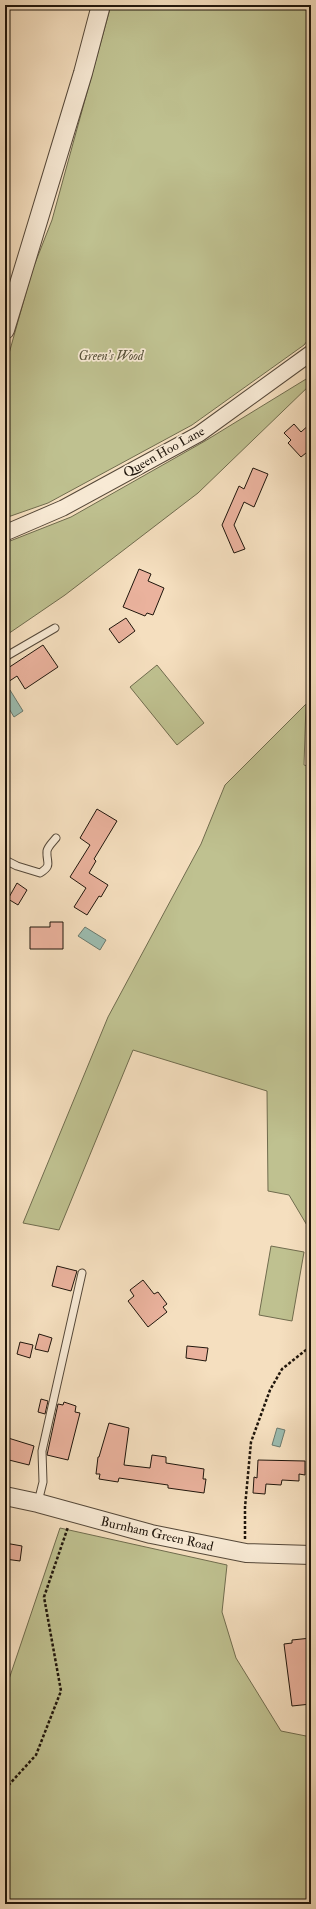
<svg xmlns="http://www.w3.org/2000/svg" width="316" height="1909" viewBox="0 0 316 1909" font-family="'IM FELL Double Pica',serif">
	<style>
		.green { fill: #bfc190; stroke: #706c4e }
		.water { fill: #9cbdb1; stroke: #6a7a6f }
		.building { fill: #eab29d; stroke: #20160c }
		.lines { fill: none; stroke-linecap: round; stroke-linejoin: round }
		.service-casing { stroke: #554839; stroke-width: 9 }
		.minor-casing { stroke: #554839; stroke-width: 17 }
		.tertiary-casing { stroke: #554839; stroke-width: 20 }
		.path { stroke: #20160c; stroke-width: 2.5; stroke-dasharray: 3 2; stroke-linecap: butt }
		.service { stroke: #f8ead5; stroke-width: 7 }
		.minor { stroke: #f8ead5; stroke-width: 15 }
		.tertiary { stroke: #f8ead5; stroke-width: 18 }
		.labels { text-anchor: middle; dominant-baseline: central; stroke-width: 3.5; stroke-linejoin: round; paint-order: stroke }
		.park-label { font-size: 13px; font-style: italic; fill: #58523a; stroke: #f8ead5 }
		.street-label { font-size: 13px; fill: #20160c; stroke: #f8ead5 }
	</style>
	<rect width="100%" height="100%" fill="#f5dfbf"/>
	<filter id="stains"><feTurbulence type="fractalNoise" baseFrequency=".005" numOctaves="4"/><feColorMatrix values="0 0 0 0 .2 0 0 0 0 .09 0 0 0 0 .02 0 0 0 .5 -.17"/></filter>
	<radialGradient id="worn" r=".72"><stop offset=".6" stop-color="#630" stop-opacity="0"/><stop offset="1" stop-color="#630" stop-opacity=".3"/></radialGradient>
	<g class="green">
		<polygon points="111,5 311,5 311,336 304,345 192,425 48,503 5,518 5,368 32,271 52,220"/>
		<polygon points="311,376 311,384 198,493 65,595 5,636 5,543 71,517 205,441"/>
		<polygon points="157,665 204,723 177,745 130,687"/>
		<polygon points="306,704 304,765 311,767 311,1232 289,1195 268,1191 267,1091 133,1050 59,1230 23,1223 108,1017 201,844 225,785"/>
		<polygon points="271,1246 304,1252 292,1321 259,1315"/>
		<polygon points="60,1528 227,1565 222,1612 236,1658 281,1731 311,1737 311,1904 5,1904 5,1691"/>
	</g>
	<g class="water">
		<polygon points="10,690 23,711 14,717 5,702 5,693"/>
		<polygon points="85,927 106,940 100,950 78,936"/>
		<polygon points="277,1428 285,1430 280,1447 272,1445"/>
	</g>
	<g class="building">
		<polygon points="311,423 311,449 301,457 288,443 291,440 284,433 294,424 301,432"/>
		<polygon points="253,468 268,474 254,507 244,502 234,525 245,549 234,553 222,525 239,486 244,489"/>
		<polygon points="139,569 151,574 148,581 164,588 153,615 147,613 145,616 123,607"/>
		<polygon points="126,618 135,631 119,643 109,629"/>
		<polygon points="43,645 58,667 25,689 17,676 5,684 5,670"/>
		<polygon points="97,809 117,821 94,859 96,861 89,873 108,885 101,897 99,896 87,915 74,907 86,888 70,877 90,845 80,838"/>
		<polygon points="17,883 27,890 18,905 8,899"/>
		<polygon points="50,922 63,922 63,949 30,949 30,927 50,927"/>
		<polygon points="57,1266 77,1271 71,1291 52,1286"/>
		<polygon points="143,1280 154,1294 158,1292 167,1304 163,1307 167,1312 148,1327 128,1301 134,1296 130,1290"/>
		<polygon points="39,1334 52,1338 48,1352 35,1349"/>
		<polygon points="20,1342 33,1345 30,1358 17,1354"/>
		<polygon points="187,1346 208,1348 206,1361 186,1358"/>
		<polygon points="41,1399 48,1401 45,1414 38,1412"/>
		<polygon points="64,1402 76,1406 75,1412 80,1413 68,1460 47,1455 58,1404 63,1405"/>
		<polygon points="109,1423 129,1428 124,1465 150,1468 152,1455 166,1457 166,1463 204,1469 203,1479 206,1479 204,1493 168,1488 168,1485 119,1478 118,1482 99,1479 100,1474 96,1474 98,1457 99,1457"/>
		<polygon points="5,1437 34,1446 29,1465 5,1459"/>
		<polygon points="258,1460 305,1461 305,1475 299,1474 299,1481 282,1480 281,1485 266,1484 265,1494 253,1493 254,1477 257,1478"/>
		<polygon points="5,1543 22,1546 20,1561 5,1559"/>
		<polygon points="311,1638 311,1664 309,1664 311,1704 292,1706 284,1644 292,1643 292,1640"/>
	</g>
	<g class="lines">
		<g class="service-casing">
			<g id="service">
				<polyline points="5,657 55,628"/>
				<path d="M5,860l12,6 23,7c13,-8 6,-10 7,-22 1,-5 6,-9 9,-13"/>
				<polyline points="38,1502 43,1482 42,1451 82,1273"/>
			</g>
		</g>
		<g class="minor-casing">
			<polyline id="minor" points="5,533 63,508 199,434 311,353"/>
		</g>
		<g class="tertiary-casing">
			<g id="tertiary">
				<polyline points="5,330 83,73 101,5"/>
				<polyline points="5,1496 38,1503 151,1534 246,1553 311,1555"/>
			</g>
		</g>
		<g class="path">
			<polyline points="245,1539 245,1507 251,1442 270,1390 282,1369 311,1346"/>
			<polyline points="5,1789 36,1755 61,1691 44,1597 68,1527"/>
		</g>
		<use href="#service" class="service"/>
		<use href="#minor" class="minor"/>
		<use href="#tertiary" class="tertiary"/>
	</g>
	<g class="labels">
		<g class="park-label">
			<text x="111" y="356">Green's Wood</text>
		</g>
		<g class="street-label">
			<text transform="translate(164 452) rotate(-29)">Queen Hoo Lane</text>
			<text transform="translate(157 1534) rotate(13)">Burnham Green Road</text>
		</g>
	</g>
	<rect width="316" height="1909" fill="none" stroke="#f5dfbf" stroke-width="20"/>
	<rect x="6" y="6" width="304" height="1897" fill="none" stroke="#20160c" stroke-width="2"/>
	<rect x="10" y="10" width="296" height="1889" fill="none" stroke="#20160c"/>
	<rect width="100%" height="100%" filter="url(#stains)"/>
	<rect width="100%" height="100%" fill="url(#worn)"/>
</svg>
